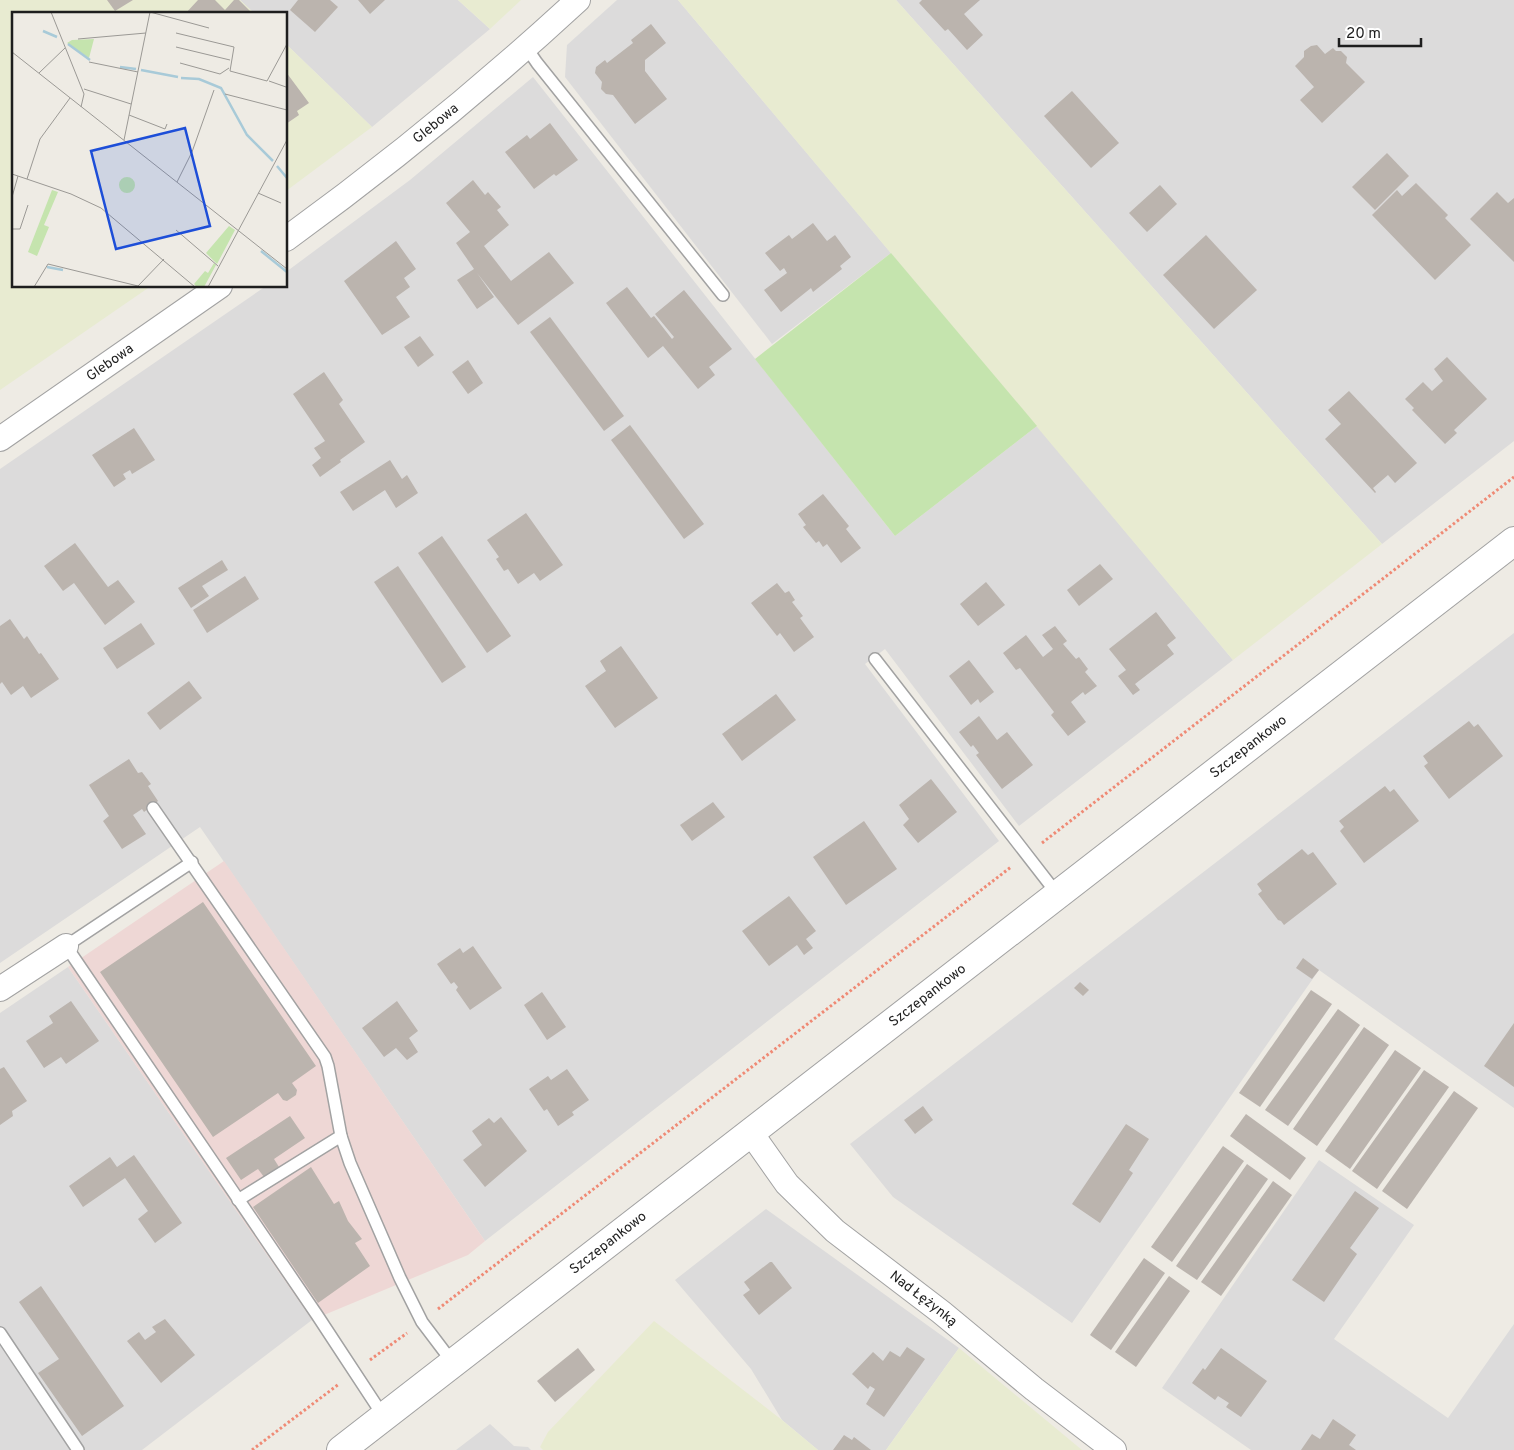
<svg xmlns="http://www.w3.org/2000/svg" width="1514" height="1450" viewBox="0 0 1514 1450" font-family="Overpass,sans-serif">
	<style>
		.residential { fill: #dcdbdb }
		.commercial { fill: #eed7d5 }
		.farmland { fill: #e8ebd1 }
		.grass { fill: #c5e4ae }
		.building { fill: #bbb4ae }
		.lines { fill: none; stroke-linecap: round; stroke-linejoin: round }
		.service-casing { stroke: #a2a2a2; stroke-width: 14 }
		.minor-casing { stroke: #a2a2a2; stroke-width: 26 }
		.tertiary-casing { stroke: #a2a2a2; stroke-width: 30 }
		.path { stroke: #ef8a75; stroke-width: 3; stroke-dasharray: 2.5 2.5; stroke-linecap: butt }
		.service { stroke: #fff; stroke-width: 11 }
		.minor { stroke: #fff; stroke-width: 24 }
		.tertiary { stroke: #fff; stroke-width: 28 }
		.labels { text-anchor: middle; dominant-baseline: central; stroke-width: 5; stroke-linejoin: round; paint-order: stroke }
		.street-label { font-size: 14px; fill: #1e1e1e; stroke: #fff }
		.inset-river { fill: none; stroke: #a8cad8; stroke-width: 2.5 }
		.inset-road { fill: none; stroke: #9b9995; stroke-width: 1 }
		.view { fill: #1d4ed8; fill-opacity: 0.15; stroke: #1d4ed8; stroke-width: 2.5 }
		.inset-edge { fill: none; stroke: #1e1e1e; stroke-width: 2.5 }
	</style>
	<rect width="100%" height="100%" fill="#eeebe4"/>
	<g class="residential">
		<polygon points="240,0 458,0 490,29 372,127 286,44 286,14 255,14"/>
		<polygon points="617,0 678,0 891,253 772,344 565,77 567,45"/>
		<polygon points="896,0 1514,0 1514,441 1382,544"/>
		<polygon points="533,77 895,536 1037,426 1233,660 1019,826 885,649 865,664 999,841 485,1241 200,827 0,963 0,469 266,286 286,286 286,272 410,180"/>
		<polygon points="1514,633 1514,1108 1319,970 1072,1323 893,1197 850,1144"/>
		<polygon points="68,967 312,1320 142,1450 0,1450 0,1013"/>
		<polygon points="1319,1160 1414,1225 1334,1339 1448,1418 1514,1324 1514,1450 1251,1450 1162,1388"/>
		<polygon points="766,1209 959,1348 886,1450 818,1450 782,1420 751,1369 675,1280"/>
		<polygon points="490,1424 514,1446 528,1447 531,1450 456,1450"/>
	</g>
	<polygon class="commercial" points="224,861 485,1241 468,1255 312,1320 68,967"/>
	<g class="farmland">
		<polygon points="0,0 240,0 255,14 14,14 14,286 151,286 0,390"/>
		<polygon points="458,0 521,0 490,29"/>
		<polygon points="678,0 896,0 1382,544 1233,660"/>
		<polygon points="286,44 372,127 286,191"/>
		<polygon points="654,1321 782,1420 818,1450 543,1450 540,1447 548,1432"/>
		<polygon points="959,1348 1082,1450 886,1450"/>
	</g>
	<polygon class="grass" points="891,253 1037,426 895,536 755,359"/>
	<g class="building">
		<polygon points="107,0 133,0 115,11"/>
		<polygon points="198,0 215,0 225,10 234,0 239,0 253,14 185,14"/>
		<polygon points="298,0 330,0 338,7 315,32 290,10"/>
		<polygon points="358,0 385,0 370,14"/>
		<polygon points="922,0 980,0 964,14 983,35 967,50 948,29 945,31 919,3"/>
		<polygon points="651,24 666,43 645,60 645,71 667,99 635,124 613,95 606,94 601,89 602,82 595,73 596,67 605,60 607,63 633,43 631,40"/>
		<polygon points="1317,45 1325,54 1333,48 1336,51 1341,51 1347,57 1346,63 1365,82 1322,123 1300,100 1314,87 1295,66 1304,57 1304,51 1311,46"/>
		<polygon points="286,72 309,103 297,111 299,115 286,124"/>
		<polygon points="1072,91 1119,143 1091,168 1044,116"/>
		<polygon points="550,123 578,160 556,176 554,174 534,189 505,152 527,135 530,139"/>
		<polygon points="1387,153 1409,176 1375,210 1352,187"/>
		<polygon points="473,180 485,195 488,192 501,207 497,210 509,225 484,246 511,281 549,252 574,283 518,325 477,273 494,297 477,309 457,280 474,269 456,243 470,232 446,203"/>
		<polygon points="1416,183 1448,215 1445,218 1471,245 1435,280 1372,215 1397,190 1402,196"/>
		<polygon points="1160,185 1177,204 1147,232 1129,213"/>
		<polygon points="1497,192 1508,203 1514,198 1514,262 1470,219"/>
		<polygon points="813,223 827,241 835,235 851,257 840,266 842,269 813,292 811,288 781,312 764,290 787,273 784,268 780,271 765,253 789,235 792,239"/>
		<polygon points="1206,235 1257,290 1214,329 1163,275"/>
		<polygon points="396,241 416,269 404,278 410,287 396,297 410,317 382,335 344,281"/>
		<polygon points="627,287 651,318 654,316 672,339 674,337 655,314 684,290 732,349 709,367 715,375 698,389 663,346 648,358 606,303"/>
		<polygon points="550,317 624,416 604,431 530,332"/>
		<polygon points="420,336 434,355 418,367 404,347"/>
		<polygon points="1447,357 1487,399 1454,430 1457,433 1445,444 1412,410 1414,408 1405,399 1423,382 1432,391 1443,381 1434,369"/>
		<polygon points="468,360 483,383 468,394 452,372"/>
		<polygon points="324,372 343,400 339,404 365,442 340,460 341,462 320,477 312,465 321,458 314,448 325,441 293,394"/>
		<polygon points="1349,391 1417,463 1395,483 1388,475 1373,488 1376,492 1375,493 1325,439 1341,424 1328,410"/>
		<polygon points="630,425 704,524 684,539 611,440"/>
		<polygon points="134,428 155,460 132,474 130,470 123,474 126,479 114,487 92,455"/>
		<polygon points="390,460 402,479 407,475 418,493 396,508 385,490 353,511 340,492"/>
		<polygon points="823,494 849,526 846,529 861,548 841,563 827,544 823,547 819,541 816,543 803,527 806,525 798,514"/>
		<polygon points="526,513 563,565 540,581 534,573 518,584 508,569 504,571 496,559 499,557 487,540"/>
		<polygon points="442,536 511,636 487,653 418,553"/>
		<polygon points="75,543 108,587 118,580 135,602 105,625 74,583 63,591 44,566"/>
		<polygon points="222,560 228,570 202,586 209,596 191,608 178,588"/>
		<polygon points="1100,564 1113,579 1079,606 1067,590"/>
		<polygon points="398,566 466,667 442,683 374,582"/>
		<polygon points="245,576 259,599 207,633 193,610"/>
		<polygon points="986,582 1005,605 978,626 960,604"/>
		<polygon points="777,583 785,593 789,591 795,600 792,602 803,616 800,618 814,637 794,652 780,633 777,636 751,603"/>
		<polygon points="1156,612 1176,638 1167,645 1174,654 1135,684 1140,690 1133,695 1118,676 1126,670 1109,649"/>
		<polygon points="10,619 24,639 27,636 39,654 41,653 59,679 31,698 23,686 11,695 2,682 0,684 0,626"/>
		<polygon points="141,623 155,644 117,669 103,648"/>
		<polygon points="1055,626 1067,641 1063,644 1076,659 1079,657 1088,669 1085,672 1097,686 1085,695 1083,692 1071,702 1086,722 1068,736 1051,715 1054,712 1020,668 1016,670 1003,653 1026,635 1043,657 1053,649 1042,635"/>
		<polygon points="621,646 658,698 615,728 585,686 606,671 600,661"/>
		<polygon points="969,660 994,692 980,703 978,699 971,705 949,676"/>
		<polygon points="189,681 202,698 160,730 147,713"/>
		<polygon points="776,694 796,720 742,761 722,734"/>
		<polygon points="979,716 997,740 1007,732 1033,765 1002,789 976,755 979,753 973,745 971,747 959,732"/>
		<polygon points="1469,721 1474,727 1478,724 1503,756 1449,799 1424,766 1428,763 1423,756"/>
		<polygon points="129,759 138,773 142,772 151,784 148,786 158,801 144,812 142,809 133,815 146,834 122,849 103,821 109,816 89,785"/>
		<polygon points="931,779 957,812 918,843 903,825 909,819 899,805"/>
		<polygon points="1385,786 1390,792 1394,789 1419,821 1364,863 1340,831 1344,827 1339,821"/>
		<polygon points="713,802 725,817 692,841 680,825"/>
		<polygon points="864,821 897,869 846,905 813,857"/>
		<polygon points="1302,849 1308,855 1313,852 1337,884 1284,925 1281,921 1278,920 1258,894 1262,891 1257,884"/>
		<polygon points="789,896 816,931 806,939 813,948 804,955 797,945 769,966 742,931"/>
		<polygon points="203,902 316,1066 292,1083 297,1090 296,1095 287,1101 283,1100 278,1093 213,1137 100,972"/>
		<polygon points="473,946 502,988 470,1010 456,990 458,987 454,982 451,984 437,964 460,948 463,953"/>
		<polygon points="1303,958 1319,970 1312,979 1296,968"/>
		<polygon points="1080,982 1089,990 1083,996 1074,988"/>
		<polygon points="1311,990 1332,1004 1260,1107 1239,1093"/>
		<polygon points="542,992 566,1027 547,1040 524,1005"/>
		<polygon points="71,1001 99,1041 66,1064 61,1057 44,1068 26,1041 53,1023 49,1016"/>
		<polygon points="397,1001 418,1031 409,1038 418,1052 407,1060 396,1048 384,1057 362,1028"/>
		<polygon points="1338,1009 1360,1025 1288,1126 1265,1110"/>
		<polygon points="1514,1023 1514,1087 1484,1066"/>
		<polygon points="1364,1027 1389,1045 1317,1146 1293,1129"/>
		<polygon points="1395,1050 1421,1068 1350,1169 1325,1151"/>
		<polygon points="4,1067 27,1101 12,1111 13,1116 0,1125 0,1069"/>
		<polygon points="567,1069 589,1100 572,1112 574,1115 558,1126 547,1109 544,1111 529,1089 548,1076 551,1080"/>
		<polygon points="1424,1070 1449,1087 1377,1189 1352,1171"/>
		<polygon points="1454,1091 1478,1108 1407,1209 1382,1191"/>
		<polygon points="923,1106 933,1120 915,1134 904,1120"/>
		<polygon points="1246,1114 1306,1158 1290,1180 1230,1136"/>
		<polygon points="290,1116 305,1138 274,1159 279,1167 264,1177 258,1169 241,1180 226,1158"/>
		<polygon points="501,1117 527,1151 485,1187 463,1160 482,1145 472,1131 489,1118 494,1123"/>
		<polygon points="1126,1124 1149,1139 1129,1170 1133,1173 1100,1223 1072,1204"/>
		<polygon points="1223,1146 1244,1161 1172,1262 1151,1247"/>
		<polygon points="134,1155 182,1223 155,1243 138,1219 148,1211 125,1178 83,1207 69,1186 110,1157 117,1167"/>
		<polygon points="1247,1164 1268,1179 1197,1280 1176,1266"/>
		<polygon points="311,1167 334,1204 339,1201 348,1221 362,1239 355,1243 370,1266 318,1303 253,1207"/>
		<polygon points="1273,1181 1292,1195 1221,1296 1201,1282"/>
		<polygon points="1355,1191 1379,1208 1350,1248 1357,1254 1324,1302 1292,1280"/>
		<polygon points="1144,1258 1165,1273 1111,1350 1090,1335"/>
		<polygon points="770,1262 772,1262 792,1288 759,1315 743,1295 750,1290 744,1282"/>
		<polygon points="1169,1276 1190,1291 1136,1367 1115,1352"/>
		<polygon points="41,1286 124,1406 82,1436 38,1373 59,1359 19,1302"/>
		<polygon points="165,1319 195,1355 161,1383 127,1341 139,1332 145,1340 156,1332 152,1327"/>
		<polygon points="907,1347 925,1359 884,1417 866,1404 875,1389 870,1386 868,1389 852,1374 873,1352 883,1361 890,1351 900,1357"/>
		<polygon points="578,1348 595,1370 555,1402 537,1381"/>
		<polygon points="1221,1348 1267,1381 1241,1417 1226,1407 1229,1403 1218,1396 1215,1400 1192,1383 1203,1368 1205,1370"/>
		<polygon points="1333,1419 1356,1435 1349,1445 1356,1450 1301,1450 1312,1434 1320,1439"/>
		<polygon points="844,1435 852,1440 854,1437 871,1450 833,1450"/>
	</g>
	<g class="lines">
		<g class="service-casing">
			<g id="service">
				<polyline points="526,47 537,63 723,295"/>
				<polyline points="875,659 1058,895"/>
				<polyline points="153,808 325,1057 328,1066 341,1136 350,1163 400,1278 422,1322 453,1363"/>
				<polyline points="192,862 66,946 317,1315 384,1417"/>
				<polyline points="238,1200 341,1136"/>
				<polyline points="0,1333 78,1450"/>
			</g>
		</g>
		<g class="minor-casing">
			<g id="minor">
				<path id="s1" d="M286,239c102,-74 200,-154 292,-239"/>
				<path id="s2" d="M0,439l220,-153"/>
				<polyline points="0,989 66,946"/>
				<path id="s3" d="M751,1133l36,51 48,47 106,81 93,77 80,61"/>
			</g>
		</g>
		<g class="tertiary-casing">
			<g id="tertiary">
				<path id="s4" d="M341,1450l1173,-909"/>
			</g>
		</g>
		<g class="path">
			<polyline points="1042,843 1514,477"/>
			<polyline points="438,1309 1011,867"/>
			<polyline points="370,1360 407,1333"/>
			<polyline points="252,1450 339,1384"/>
		</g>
		<use href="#service" class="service"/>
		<use href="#minor" class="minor"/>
		<use href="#tertiary" class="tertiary"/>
	</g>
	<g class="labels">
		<g class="street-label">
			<text stroke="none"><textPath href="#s1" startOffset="189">Glebowa</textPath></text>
			<text stroke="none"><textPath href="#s2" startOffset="134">Glebowa</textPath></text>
			<text stroke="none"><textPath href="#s4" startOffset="1148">Szczepankowo</textPath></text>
			<text stroke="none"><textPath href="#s4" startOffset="742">Szczepankowo</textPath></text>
			<text stroke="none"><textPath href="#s4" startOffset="338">Szczepankowo</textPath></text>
			<text stroke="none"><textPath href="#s3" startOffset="241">Nad Łężynką</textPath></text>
		</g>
	</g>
	<g transform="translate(12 12)">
		<rect width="275" height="275" fill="#eeebe4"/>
		<path d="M82,27l-5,19 -22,-15 5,-3zM107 173a8 8 0 1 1 16 0a8 8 0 1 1-16 0ZM40,178l6,2 -14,33 5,2 -12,29 -9,-4zM217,214l6,4 -18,34 -11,-11zM202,251l2,2 -12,22h-7l-3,-3 11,-13 3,2z" fill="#c5e4ae"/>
		<path class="inset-river" d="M31,19l14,6M56,32l22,16M108,55l16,2M129,58l37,7M169,66l18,1 22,9 26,47 26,26M265,154l10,12M249,239l26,21M35,255l16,3"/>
		<path class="inset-road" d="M39,0l33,82 -3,13M138,0l59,16M164,21l58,14 -4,24 37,10 20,-37M66,27l68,-6M164,35l54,13M0,40l275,217M77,50l49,10M168,51l40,11 9,-6M27,61l26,-25M257,69l17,6M72,77l47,15M213,82l62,16M117,103l36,14 2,-5M112,128l26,-128M0,162l59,20 30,14 94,79M15,167l13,-40 30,-41M165,170l15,-30 22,-62M246,181l23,10M0,185l6,-21M0,217h8l8,-24M164,218l42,36M22,275l14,-23 90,22 26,-27M196,275l79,-147"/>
		<path class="view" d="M173,116l25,98 -94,23 -25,-98z"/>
		<rect width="275" height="275" class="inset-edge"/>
	</g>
	<path d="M1339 38v8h82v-8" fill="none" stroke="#1e1e1e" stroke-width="2.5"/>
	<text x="1346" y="38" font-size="15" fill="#1e1e1e" stroke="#ffffff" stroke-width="4" paint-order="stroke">20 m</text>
</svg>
